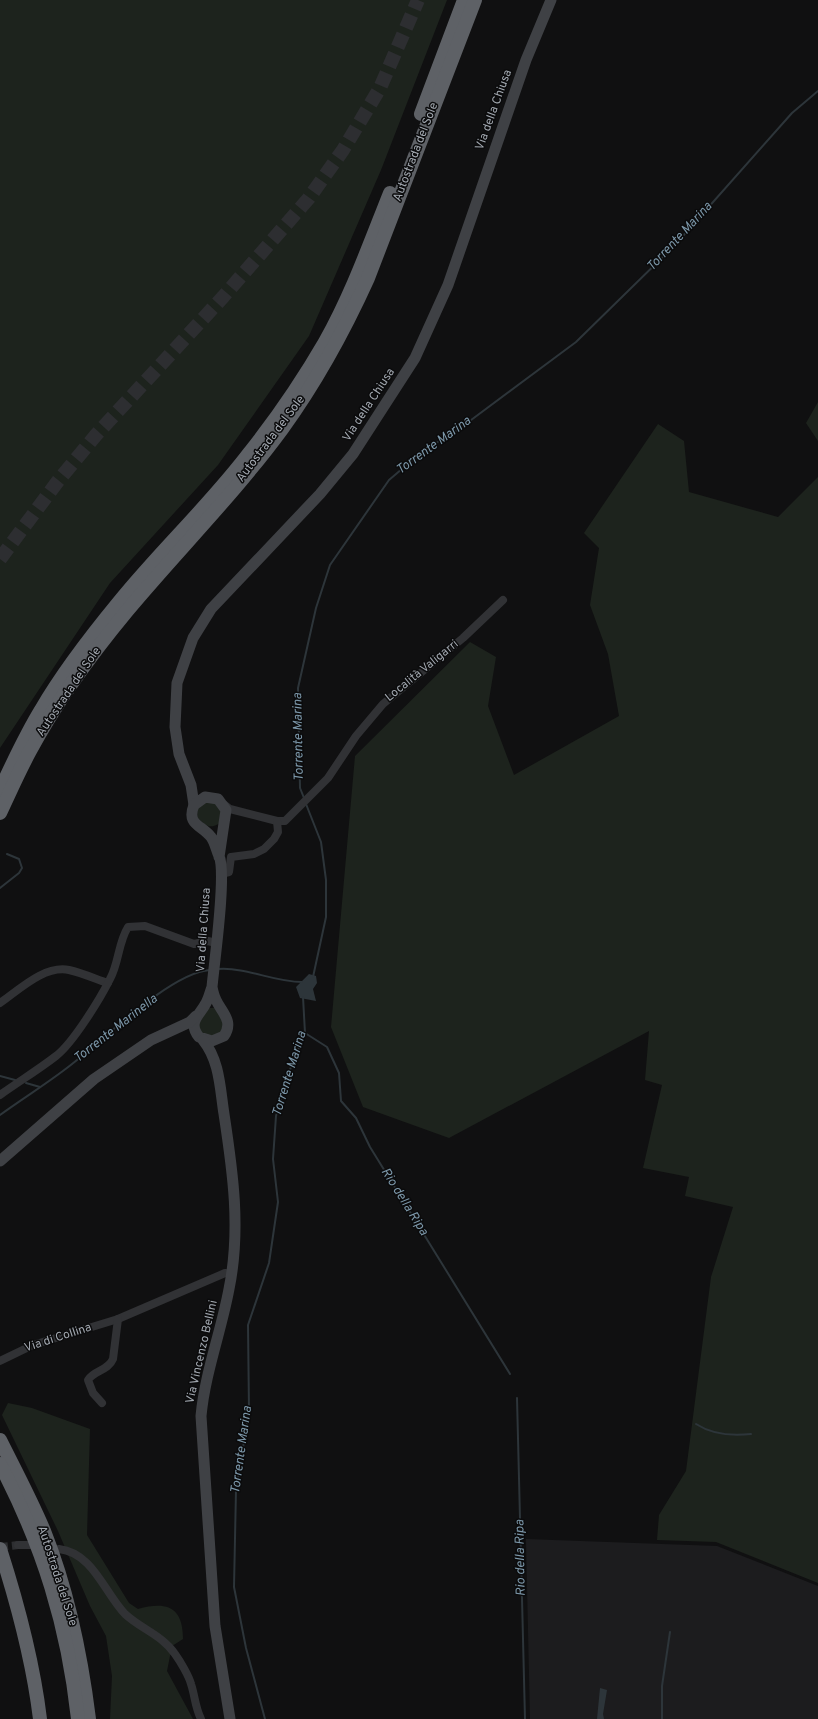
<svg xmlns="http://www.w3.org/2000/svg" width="818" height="1719" viewBox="0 0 818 1719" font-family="Overpass,sans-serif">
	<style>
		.built { fill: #1c1c1e }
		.green { fill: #1d231d }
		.water { fill: #2d353a }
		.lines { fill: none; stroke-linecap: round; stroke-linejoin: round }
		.stream { stroke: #2d353a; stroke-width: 2 }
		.street-tunnel { stroke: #2d2e31; stroke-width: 8; stroke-dasharray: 8 4; stroke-linecap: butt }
		.highway-tunnel { stroke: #2d2e31; stroke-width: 14; stroke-dasharray: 14 7; stroke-linecap: butt }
		.street { stroke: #313235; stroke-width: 8 }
		.secondary { stroke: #3f4145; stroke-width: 11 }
		.highway { stroke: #5e6166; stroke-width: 14 }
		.labels { text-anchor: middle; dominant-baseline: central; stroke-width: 3; stroke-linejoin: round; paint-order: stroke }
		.street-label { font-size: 12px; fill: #a2a8b0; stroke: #0b0b0c }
		.water-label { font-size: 13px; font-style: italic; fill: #7c97a9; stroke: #0b0b0c }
	</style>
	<rect width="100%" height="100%" fill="#101011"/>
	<polygon class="built" points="526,1539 717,1546 818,1586 818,1719 530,1719"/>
	<g class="green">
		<polygon points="0,0 447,0 381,170 309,336 218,465 110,583 0,748"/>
		<polygon points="818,402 818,441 806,423"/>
		<polygon points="658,424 684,441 689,492 778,517 818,477 818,1583 716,1542 657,1540 659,1515 686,1471 711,1277 733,1207 685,1196 689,1177 643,1168 662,1085 645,1080 649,1031 449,1138 363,1107 331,1027 355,756 470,642 496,657 488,706 514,775 619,716 608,654 590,605 599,548 584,533"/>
		<path d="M209,800l12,6 -1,17c-11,7 -15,2 -23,-6l1,-9z"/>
		<polygon points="206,1008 215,1008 228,1028 207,1041 194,1021"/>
		<path d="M8,1403l24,5 58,21 -3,106 42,68 9,6c29,-8 45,-2 45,30l-11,7 -5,25 26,48h-83l2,-43 -6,-40 -16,-30 -32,-75 -56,-116z"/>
	</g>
	<g class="water">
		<polygon points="309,974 316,976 317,983 313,989 316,1001 300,998 296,987"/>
		<polygon points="600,1688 607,1690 603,1714 604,1719 597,1719"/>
	</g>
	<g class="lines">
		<g class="stream">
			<polyline points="304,798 300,788 298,688 316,608 330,565 389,480 423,451 459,429 576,342 675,245 792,113 818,91"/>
			<polyline points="306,804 321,842 326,880 326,917 313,977"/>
			<polyline points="0,888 19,873 22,868 19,859 7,854"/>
			<path d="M218,969c29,-2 55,13 84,13"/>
			<polyline points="305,1033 327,1047 339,1073 341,1101 356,1118 370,1147 510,1374"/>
			<polyline points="0,1076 15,1080"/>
			<polyline points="26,1083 40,1087"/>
			<path d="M0,1115c26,-19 53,-35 77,-55 30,-24 96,-88 133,-90"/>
			<polyline points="517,1398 525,1719"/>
			<path d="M696,1424c17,11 37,12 55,10"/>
			<polyline points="265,1719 246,1648 234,1587 236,1490 249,1411 248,1325 269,1263 278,1202 273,1159 276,1116 287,1077 305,1033 303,997"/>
			<polyline points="662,1719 662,1686 670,1632"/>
		</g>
		<polyline class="street-tunnel" points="0,1547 18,1545"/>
		<polyline class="highway-tunnel" points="0,559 58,481 96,435 223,297 309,198 343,150 380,88 418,0"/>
		<g class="street">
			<polyline points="225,805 230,809 277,821 285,821 328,778 356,736 383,704 463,638 503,600"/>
			<polyline points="221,874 229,872 231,857 254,854 264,849 274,839 278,832 277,821"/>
			<path d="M0,1003c19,-13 44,-38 69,-33 13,3 27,9 39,13"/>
			<path d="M0,1095c18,-13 38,-25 56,-39 17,-13 44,-57 54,-77 9,-16 8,-36 18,-52l17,-1 49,18 14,-3 8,2"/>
			<polyline points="0,1361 33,1345 118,1319 225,1273 232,1274"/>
			<path d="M102,1403l-9,-10 -5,-13c6,-10 20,-9 25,-21l5,-40"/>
			<polyline points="18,1545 31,1545"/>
			<path d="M59,1549c34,4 45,43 66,65 16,15 37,21 50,40 5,7 14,22 16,30 4,12 4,23 10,35"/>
		</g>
		<g class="secondary">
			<polyline points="194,805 191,785 179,754 175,727 177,683 193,638 211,609 320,494 353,454 415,358 448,285 526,60 551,0"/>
			<path d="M212,987c1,5 2,9 4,13 6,13 18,21 8,36l-12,5 -13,-4c-12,-15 1,-22 7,-34 3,-5 4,-11 6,-16 2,-23 15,-114 7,-131 -3,-6 -4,-14 -8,-19 -9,-12 -25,-12 -17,-32l11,-8 13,2 8,11 -7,47"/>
			<path d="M203,1040c17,21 17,49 21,74 9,59 17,116 5,175 -8,43 -24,84 -28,127l14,210 15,93"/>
			<polyline points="0,1161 94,1079 151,1040 190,1022 196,1016"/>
		</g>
		<g class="highway">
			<polyline points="421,114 464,0"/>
			<path d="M0,790c13,-27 25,-54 41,-80 22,-38 50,-74 78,-108 42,-52 91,-97 131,-150 27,-34 53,-72 75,-110 27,-48 45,-99 65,-149"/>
			<path d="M0,813c10,-21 19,-42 30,-62 25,-47 63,-99 97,-140 51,-61 108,-118 155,-182 34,-47 62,-98 86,-151l107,-278"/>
			<path d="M0,1440c15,30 31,60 44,91 24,60 37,124 45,188"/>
			<path d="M0,1464c43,82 68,162 78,255"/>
			<path d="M0,1549c18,56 33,112 40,170"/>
		</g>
	</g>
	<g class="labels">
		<g class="street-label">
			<text transform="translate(494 110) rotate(-70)">Via della Chiusa</text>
			<text transform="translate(416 152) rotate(-69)">Autostrada del Sole</text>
			<text transform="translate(369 405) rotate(-57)">Via della Chiusa</text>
			<text transform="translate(271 439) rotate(-53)">Autostrada del Sole</text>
			<text transform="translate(422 671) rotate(-39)">Località Valigarri</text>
			<text transform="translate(69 692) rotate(-56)">Autostrada del Sole</text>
			<text transform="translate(204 930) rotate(-86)">Via della Chiusa</text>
			<text transform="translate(58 1338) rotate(-18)">Via di Collina</text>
			<text transform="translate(202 1352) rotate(-77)">Via Vincenzo Bellini</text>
			<text transform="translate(57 1576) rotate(72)">Autostrada del Sole</text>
		</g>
		<g class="water-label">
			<text transform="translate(680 237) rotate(-47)">Torrente Marina</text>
			<text transform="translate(434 446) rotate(-36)">Torrente Marina</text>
			<text transform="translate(299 737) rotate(-91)">Torrente Marina</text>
			<text transform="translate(116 1029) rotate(-38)">Torrente Marinella</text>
			<text transform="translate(290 1074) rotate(-73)">Torrente Marina</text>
			<text transform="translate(404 1202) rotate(58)">Rio della Ripa</text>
			<text transform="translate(242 1450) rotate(-82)">Torrente Marina</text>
			<text transform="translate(521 1558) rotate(-91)">Rio della Ripa</text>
		</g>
	</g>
</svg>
